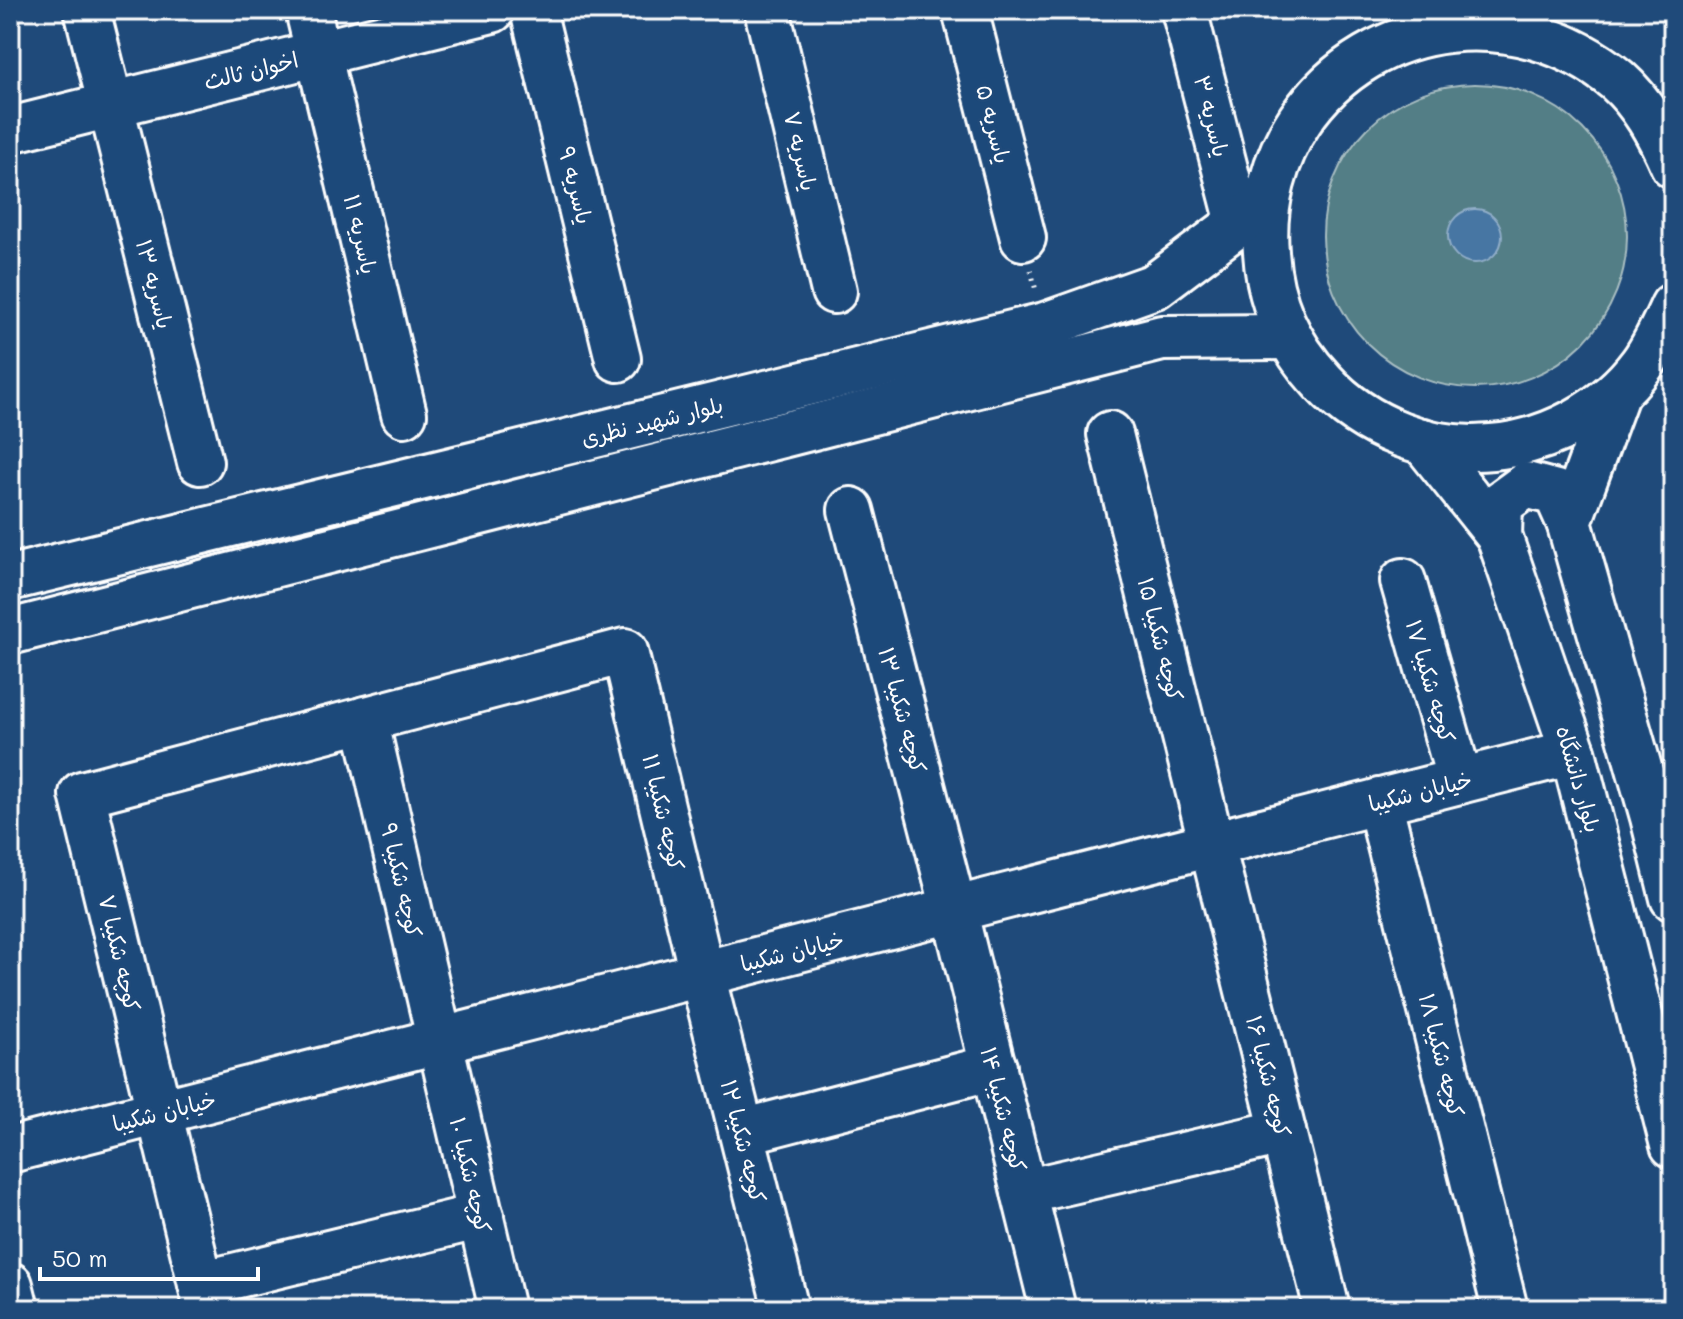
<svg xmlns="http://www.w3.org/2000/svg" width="1683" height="1319" viewBox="0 0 1683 1319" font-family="Mali,'Playpen Sans Arabic',sans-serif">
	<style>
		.green { fill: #537e86; stroke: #a9bec2; stroke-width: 2 }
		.water { fill: #4676a3; stroke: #90adc8; stroke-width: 2 }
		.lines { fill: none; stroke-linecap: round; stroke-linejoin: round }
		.minor-casing { stroke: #fff; stroke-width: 50 }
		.major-casing { stroke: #fff; stroke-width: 50 }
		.path { stroke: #fff; stroke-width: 5; stroke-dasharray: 2 6; stroke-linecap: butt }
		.minor { stroke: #1f4a7a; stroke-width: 44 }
		.major { stroke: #1f4a7a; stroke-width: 44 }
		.labels { text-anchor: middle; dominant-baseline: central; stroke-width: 6; stroke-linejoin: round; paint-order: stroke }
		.street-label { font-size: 22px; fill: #fff; stroke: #1f4a7a }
	</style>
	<rect width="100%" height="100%" fill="#1f4a7a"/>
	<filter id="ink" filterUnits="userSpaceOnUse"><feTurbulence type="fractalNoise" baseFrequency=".0125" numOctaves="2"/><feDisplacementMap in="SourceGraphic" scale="16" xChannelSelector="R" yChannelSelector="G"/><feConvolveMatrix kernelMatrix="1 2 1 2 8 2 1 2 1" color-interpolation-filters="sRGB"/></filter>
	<g filter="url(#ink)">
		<circle class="green" cx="1475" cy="236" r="152"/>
		<circle class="water" cx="1475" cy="236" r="27"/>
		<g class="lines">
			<g class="minor-casing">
				<g id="minor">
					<polyline points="87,10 200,462"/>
					<polyline points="308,10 404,414"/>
					<polyline points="533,10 618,359"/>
					<polyline points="767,10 834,291"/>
					<polyline points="965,10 1023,238"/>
					<polyline points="1184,10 1239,223"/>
					<polyline points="10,130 492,10"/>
					<polyline points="1110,434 1327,1309"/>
					<polyline points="851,510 954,909 1053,1309"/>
					<polyline points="1403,581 1460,781"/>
					<polyline points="365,719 502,1309"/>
					<polyline points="1379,801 1505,1309"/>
					<polyline points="742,1132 994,1067"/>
					<polyline points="10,1150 1573,752"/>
					<polyline points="1024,1192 1283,1132"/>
					<polyline points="201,1284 481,1216"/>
					<polyline points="10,1285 16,1309"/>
					<polyline points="207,1309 82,794 625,651 702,974 786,1309"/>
				</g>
			</g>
			<g class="major-casing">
				<g id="major">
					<path d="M1673,165c-14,-32 -30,-62 -56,-85 -97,-80 -245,-67 -317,40 -26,39 -38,86 -34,132 3,50 23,94 57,130 42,46 107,71 169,65 58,-5 115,-36 150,-83 13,-18 22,-38 31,-58"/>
					<polyline points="1617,392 1569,522 1653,817 1673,898"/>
					<polyline points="1423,441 1499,536 1573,752 1673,1145"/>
					<polyline points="1499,536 1500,504 1526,485 1556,493 1569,522"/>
					<polyline points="10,578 1045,325 1155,286 1267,202"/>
					<polyline points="10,632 1162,338 1290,337"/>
				</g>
			</g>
			<polyline class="path" points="1031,270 1036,291"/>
			<use href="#minor" class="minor"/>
			<use href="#major" class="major"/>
		</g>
	</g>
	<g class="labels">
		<g class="street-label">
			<text transform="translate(251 70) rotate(-14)">اخوان ثالث</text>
			<text transform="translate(1212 116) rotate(76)">یاسریه ۳</text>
			<text transform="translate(994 124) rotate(76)">یاسریه ۵</text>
			<text transform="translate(801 151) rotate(77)">یاسریه ۷</text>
			<text transform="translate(576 185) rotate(76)">یاسریه ۹</text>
			<text transform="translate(361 234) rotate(77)">یاسریه ۱۱</text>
			<text transform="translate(155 284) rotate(76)">یاسریه ۱۳</text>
			<text transform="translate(652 421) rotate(-14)">بلوار شهید نظری</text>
			<text transform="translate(1161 639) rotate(76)">کوچه شکیبا ۱۵</text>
			<text transform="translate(1431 681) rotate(74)">کوچه شکیبا ۱۷</text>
			<text transform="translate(903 710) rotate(75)">کوچه شکیبا ۱۳</text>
			<text transform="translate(1579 779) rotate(74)">بلوار دانشگاه</text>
			<text transform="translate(1420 791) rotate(-14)">خیابان شکیبا</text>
			<text transform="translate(664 812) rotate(77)">کوچه شکیبا ۱۱</text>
			<text transform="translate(402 880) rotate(77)">کوچه شکیبا ۹</text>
			<text transform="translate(792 951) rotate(-14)">خیابان شکیبا</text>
			<text transform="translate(120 953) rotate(77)">کوچه شکیبا ۷</text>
			<text transform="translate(1442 1055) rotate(76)">کوچه شکیبا ۱۸</text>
			<text transform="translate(1269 1076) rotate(76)">کوچه شکیبا ۱۶</text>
			<text transform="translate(1004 1109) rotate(76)">کوچه شکیبا ۱۴</text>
			<text transform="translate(164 1111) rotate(-14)">خیابان شکیبا</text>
			<text transform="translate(744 1141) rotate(76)">کوچه شکیبا ۱۲</text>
			<text transform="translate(471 1175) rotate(77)">کوچه شکیبا ۱۰</text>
		</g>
	</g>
	<rect width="1683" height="1319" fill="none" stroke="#1f4a7a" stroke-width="40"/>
	<rect x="20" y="20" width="1643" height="1279" fill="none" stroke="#fff" stroke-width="3" filter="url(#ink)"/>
	<path d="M40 1267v12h218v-12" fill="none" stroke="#ffffff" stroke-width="4"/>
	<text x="52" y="1267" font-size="24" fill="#ffffff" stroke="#1f4a7a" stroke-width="6" paint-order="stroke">50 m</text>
</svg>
